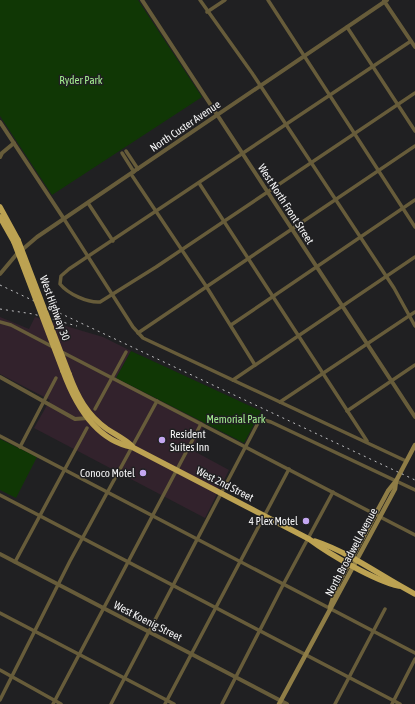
<svg xmlns="http://www.w3.org/2000/svg" width="415" height="704" viewBox="0 0 415 704" font-family="'Asap Condensed',sans-serif">
	<style>
		.industrial { fill: #32222c }
		.green { fill: #103705 }
		.lines { fill: none; stroke-linecap: round; stroke-linejoin: round }
		.minor { stroke: #675c3a; stroke-width: 3.5 }
		.tertiary { stroke: #675c3a; stroke-width: 4 }
		.secondary { stroke: #8f7d46; stroke-width: 4.5 }
		.trunk { stroke: #bca252; stroke-width: 5.5 }
		.rail { stroke: #bfbfc1; stroke-width: 1; stroke-dasharray: 2 4; stroke-linecap: butt }
		.trunk-bridge { stroke: #bca252; stroke-width: 5.5 }
		.poi-dot { fill: #c4a7f1; stroke: #202022; stroke-width: 1.5 }
		.labels { text-anchor: middle; dominant-baseline: central; stroke-width: 3; stroke-linejoin: round; paint-order: stroke }
		.park-label { font-size: 11px; fill: #a3ed90; stroke: #202022 }
		.street-label { font-size: 11px; fill: #f5f5f6; stroke: #202022 }
		.poi-label { font-size: 11px; fill: #f5f5f6; stroke: #202022; text-anchor: end }
	</style>
	<rect width="100%" height="100%" fill="#202022"/>
	<polygon class="industrial" points="0,317 29,329 35,317 103,337 131,351 116,378 205,423 192,450 229,470 205,518 34,428 50,400 0,374"/>
	<g class="green">
		<polygon points="0,0 138,0 202,97 52,195 0,116"/>
		<polygon points="131,351 261,411 244,443 116,378"/>
		<polygon points="0,439 37,457 16,498 0,490"/>
	</g>
	<g class="lines">
		<g class="minor">
			<polyline points="200,0 252,73 394,288 415,326"/>
			<polyline points="268,0 415,227"/>
			<polyline points="207,12 225,0"/>
			<polyline points="347,27 415,131"/>
			<path d="M411,41l-342,228 -8,7 -1,8c8,10 28,19 40,18l56,-35 259,-174"/>
			<polyline points="126,151 138,169"/>
			<polyline points="122,153 134,172"/>
			<polyline points="131,174 206,286 255,365"/>
			<polyline points="199,183 367,441"/>
			<polyline points="88,203 113,241"/>
			<polyline points="64,219 133,327 143,338 406,461"/>
			<polyline points="0,322 11,325 53,347"/>
			<polyline points="231,325 415,200"/>
			<polyline points="138,333 415,146"/>
			<polyline points="60,351 415,535"/>
			<polyline points="233,380 415,257"/>
			<polyline points="280,402 415,312"/>
			<polyline points="95,409 126,352"/>
			<polyline points="347,411 415,365"/>
			<polyline points="0,436 415,653"/>
			<polyline points="20,447 56,378"/>
			<polyline points="0,495 400,704"/>
			<polyline points="15,562 87,428"/>
			<polyline points="0,613 174,704"/>
			<polyline points="0,670 61,704"/>
			<polyline points="0,700 70,561 157,401"/>
			<polyline points="53,704 201,424"/>
			<polyline points="111,704 259,421 264,420 271,422 415,490"/>
			<polyline points="165,704 289,469"/>
			<polyline points="222,704 283,585 333,492"/>
			<polyline points="335,704 385,609"/>
			<polyline points="392,704 415,659"/>
		</g>
		<g class="tertiary">
			<polyline points="142,0 415,417"/>
			<polyline points="384,1 415,47"/>
			<polyline points="0,122 64,219"/>
			<polyline points="0,157 2,153 14,143"/>
			<polyline points="0,274 16,255 37,237 387,0"/>
			<polyline points="0,377 75,419 88,418"/>
			<polyline points="0,554 287,704"/>
		</g>
		<g class="secondary">
			<polyline points="330,607 338,584 388,491 396,481 415,445"/>
			<polyline points="279,704 395,489 396,481"/>
		</g>
		<g class="trunk">
			<polyline points="0,207 18,240"/>
			<polyline points="0,217 14,242"/>
			<path d="M63,371c12,33 32,69 69,76l177,92c20,15 66,42 90,47"/>
			<path d="M69,374c8,22 18,41 38,55 9,6 18,10 25,17"/>
			<path d="M315,541c36,12 67,36 100,53"/>
		</g>
		<g class="rail">
			<polyline points="0,285 415,480"/>
			<polyline points="0,309 33,314 77,326"/>
		</g>
		<g class="trunk-bridge">
			<polyline points="18,240 69,374"/>
			<polyline points="14,242 63,371"/>
		</g>
	</g>
	<g class="poi-dot">
		<circle cx="162" cy="440" r="4"/>
		<circle cx="143" cy="473" r="4"/>
		<circle cx="306" cy="521" r="4"/>
	</g>
	<g class="labels">
		<g class="park-label">
			<text x="81" y="80">Ryder Park</text>
			<text x="236" y="419">Memorial Park</text>
		</g>
		<g class="street-label">
			<text transform="translate(185 126) rotate(-34)">North Custer Avenue</text>
			<text transform="translate(286 204) rotate(57)">West North Front Street</text>
			<text transform="translate(55 308) rotate(70)">West Highway 30</text>
			<text transform="translate(225 484) rotate(27)">West 2nd Street</text>
			<text transform="translate(351 552) rotate(-62)">North Broadwell Avenue</text>
			<text transform="translate(148 621) rotate(27)">West Koenig Street</text>
		</g>
		<g class="poi-label">
			<text x="170" y="434" text-anchor="start">Resident<tspan x="170" dy="13">Suites Inn</tspan></text>
			<text x="135" y="473">Conoco Motel</text>
			<text x="298" y="521">4 Plex Motel</text>
		</g>
	</g>
</svg>
